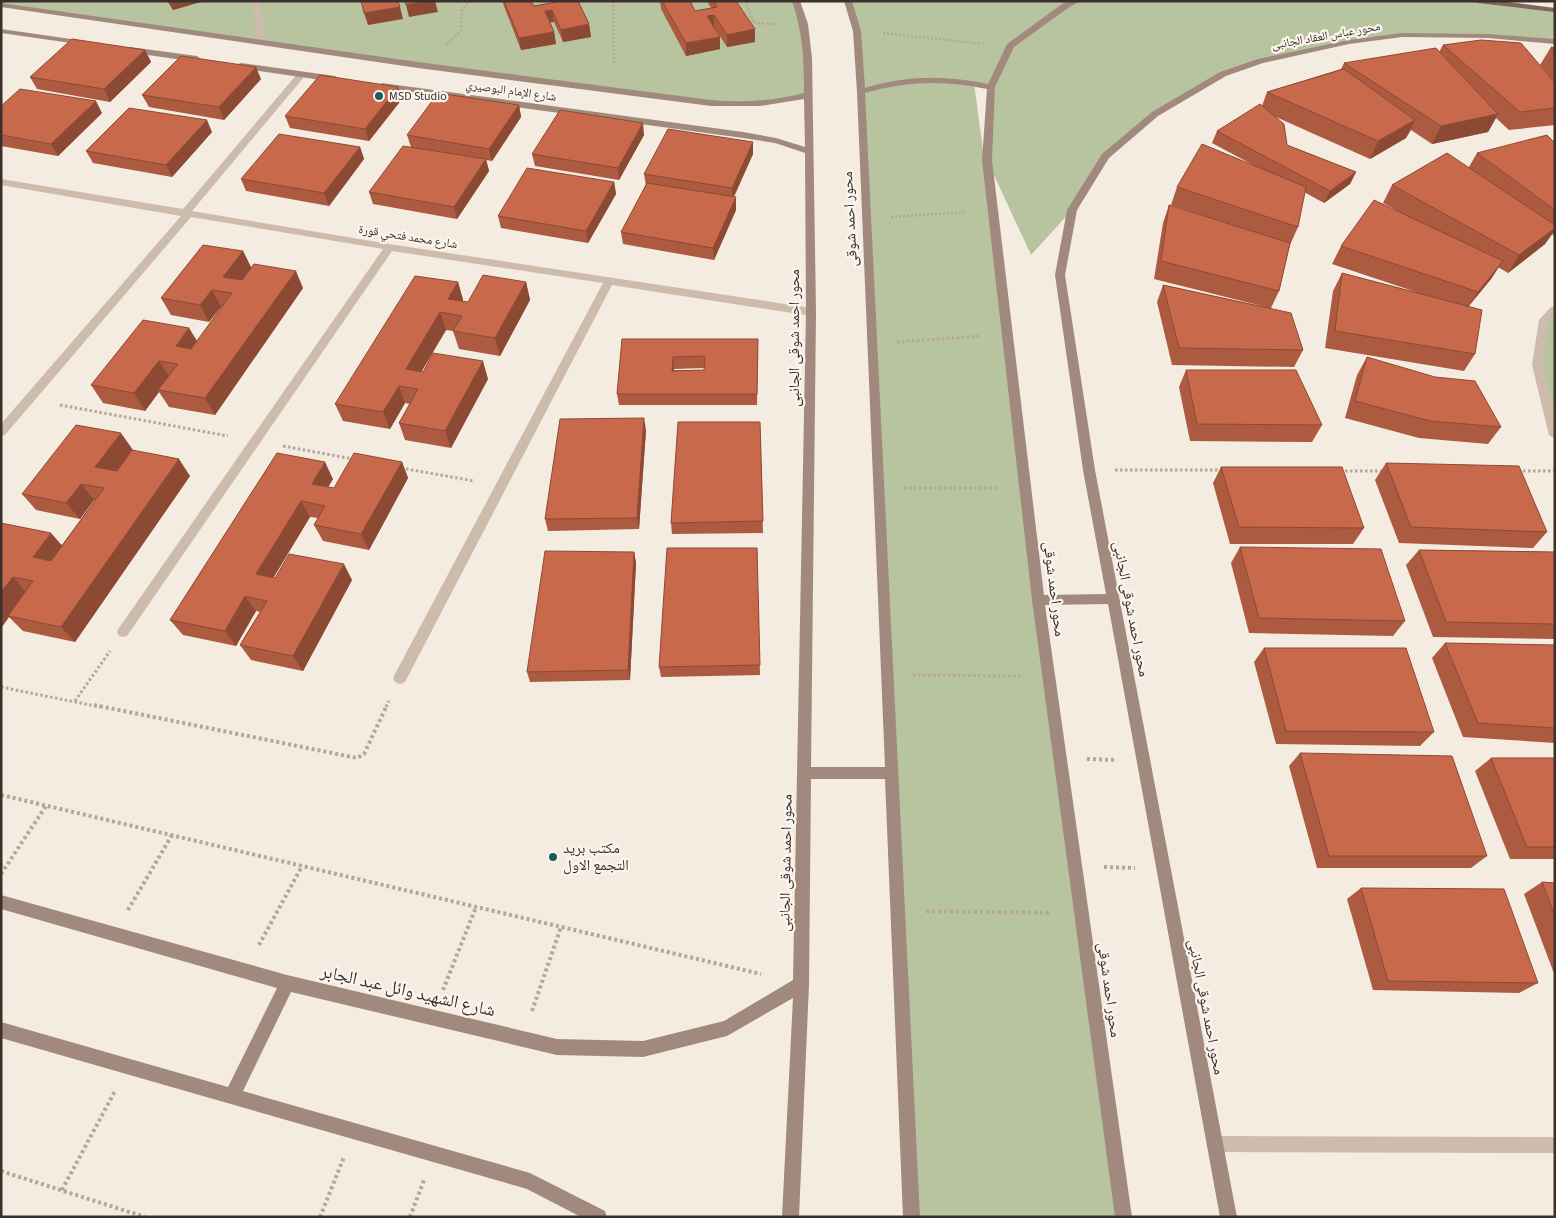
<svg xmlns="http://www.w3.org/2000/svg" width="1556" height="1218" viewBox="0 0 1556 1218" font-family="'Source Sans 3','Noto Naskh Arabic',sans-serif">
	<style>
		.green { fill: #b8c4a0 }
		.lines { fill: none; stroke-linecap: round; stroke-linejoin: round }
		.path-far2 { stroke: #b9a596; stroke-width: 2.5; stroke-dasharray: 2 2; stroke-linecap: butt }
		.path-far1 { stroke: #b9a596; stroke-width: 3; stroke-dasharray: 2.5 2.5; stroke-linecap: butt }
		.path { stroke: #b9a596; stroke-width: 4; stroke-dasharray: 3 3; stroke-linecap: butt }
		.street { fill: #cdbbac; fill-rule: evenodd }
		.secondary { fill: #a18a7d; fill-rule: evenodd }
		.primary { fill: #7d675c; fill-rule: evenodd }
		.wall { fill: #ac5a40; fill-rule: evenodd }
		.shaded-wall { fill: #8c4a34 }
		.building { fill: #c8694b; stroke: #8c4a34; fill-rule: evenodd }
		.poi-dot { fill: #1f5a5e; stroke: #fbf5ee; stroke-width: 2 }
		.labels { text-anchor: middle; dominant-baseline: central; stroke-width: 4.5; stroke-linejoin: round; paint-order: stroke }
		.far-street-label { font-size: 12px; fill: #3b302b; stroke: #fbf5ee }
		.far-poi-label { font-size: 12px; fill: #3b302b; stroke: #fbf5ee; text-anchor: start }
		.street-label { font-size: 15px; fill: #3b302b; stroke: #fbf5ee }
		.poi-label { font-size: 15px; fill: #3b302b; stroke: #fbf5ee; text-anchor: start }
		.near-street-label { font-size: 18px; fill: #3b302b; stroke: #fbf5ee }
	</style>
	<rect width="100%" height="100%" fill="#f4ebe1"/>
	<g class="green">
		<polygon points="1,1 796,1 804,24 808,95 790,100 711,103 1,5"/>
		<polygon points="848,1 1490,1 1555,10 1555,42 1488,36 1402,35 1308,49 1223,74 1155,114 1105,156 1072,210 1031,255 987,160 991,87 974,83 1126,1217 912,1217 857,31"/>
		<polygon points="1555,309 1555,435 1537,365 1544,320"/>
	</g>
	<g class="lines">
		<g class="path-far2">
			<polyline points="613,1 614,66"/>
			<polyline points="745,1 754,23 777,24"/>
			<polyline points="883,33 984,44"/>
			<polyline points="446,45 461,31 462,11 468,1"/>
			<polyline points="891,217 967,212"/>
		</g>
		<g class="path-far1">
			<polyline points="897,342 981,336"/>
			<polyline points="60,405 228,436"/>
			<polyline points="283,446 353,459"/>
			<polyline points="401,468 474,481"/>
			<polyline points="1115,470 1222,470"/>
			<polyline points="1340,471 1384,471"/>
			<polyline points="1518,471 1555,471"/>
			<polyline points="904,488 998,488"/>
			<polyline points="913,675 1022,676"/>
			<polyline points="1,687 100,707"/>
			<polyline points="75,701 110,651"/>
			<polyline points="386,707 389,701"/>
		</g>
		<g class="path">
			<polyline points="94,705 357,758 364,754 387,705"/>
			<polyline points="1087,759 1115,760"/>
			<polyline points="1,795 761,974"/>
			<polyline points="1104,867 1135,868"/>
			<polyline points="1,874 46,806"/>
			<polyline points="128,910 172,835"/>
			<polyline points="926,911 1052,913"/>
			<polyline points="259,945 302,866"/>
			<polyline points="443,990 476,907"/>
			<polyline points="532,1011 561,927"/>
			<polyline points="1,1171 145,1217"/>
			<polyline points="62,1190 115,1091"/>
			<polyline points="320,1217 344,1157"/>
			<polyline points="410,1217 424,1180"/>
		</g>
		<g class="street">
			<polygon points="252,1 260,1 265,43 261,45 257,43"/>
			<polygon points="301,72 304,73 304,77 192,211 389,244 811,308 816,312 811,316 612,285 405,682 400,684 395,682 393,678 395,674 603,283 392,251 127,636 123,637 119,636 117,632 119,628 383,249 191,217 5,435 1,436 1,424 181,216 1,185 1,179 183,209 298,73"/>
			<polygon points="1555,306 1555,315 1549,321 1542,365 1555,413 1555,439 1549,435 1532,365 1539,320 1551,307"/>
			<polygon points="1215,1136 1555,1137 1555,1153 1215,1152 1209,1150 1207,1144 1209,1138"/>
		</g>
		<g class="secondary">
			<path d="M792,1h8l8,23 4,34 4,254 -5,455h74l-28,-675 -4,-61 -9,-30h8l9,30 4,57c41,-13 82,-13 123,-4l19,-40 55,-40 7,-3h11l-12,7 -54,39 -19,40 -3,73 52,435 62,-1 -23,-124 -28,-195 12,-65 35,-56 50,-42 68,-40 38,-13 91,-19 53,-7 86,1 67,5v5l-67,-6 -86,-1 -53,7 -86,19 -37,13 -68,40 -49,42 -32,52 -12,65 30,195 142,747h-17l-112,-613 -63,1 87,612h-17l-83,-617 -50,-440 5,-71c-42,-9 -81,-8 -122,4l55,1124h-17l-18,-438h-74l-2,205 -10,233h-17l11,-219 -66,38 -84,21 -86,-2 -266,-63 -48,99 287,82 75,38 2,6h-26l-54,-28 -526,-151v-16l227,65 49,-99 -276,-79v-14l286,80 270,64 86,2 81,-20 69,-41 13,-668 -1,-159 -30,-10 -32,-5 -361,-49 -4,-3 4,-3 361,49 33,6 29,9 -1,-48 -44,7h-49l-293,-38 -417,-61v-4l417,59 293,38c32,3 62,1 93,-7 0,-33 -1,-60 -12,-92z"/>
			<polygon points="1,29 85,41 89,43 85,45 1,33"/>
			<polygon points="130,47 197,56 201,59 197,62 127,52 126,50"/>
			<polygon points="241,63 335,76 339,79 335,82 238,68 238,64"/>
		</g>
		<polygon class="primary" points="1474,1 1501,1 1555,8 1555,12 1478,3"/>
	</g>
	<g class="wall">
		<polygon points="167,1 204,1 173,10"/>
		<polygon points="502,1 531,1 534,6 552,3 552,1 578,1 589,24 591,37 563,42 554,22 550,22 554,32 556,44 521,50"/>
		<polygon points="660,1 690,1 695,11 711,8 707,1 736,1 755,29 755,42 727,47 714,27 720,49 686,56 661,9"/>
		<polygon points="1443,45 1555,83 1555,125 1509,130 1496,118 1488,132 1432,144 1411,130 1406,138 1370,159 1276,117 1287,145 1356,172 1350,184 1324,203 1304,192 1298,227 1290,245 1279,291 1271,308 1303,350 1294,367 1172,365 1157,302 1163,285 1270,308 1154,279 1163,223 1169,205 1214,219 1171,205 1177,187 1255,166 1212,143 1217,131 1262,106 1267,92 1341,69 1344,63 1439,52"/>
		<polygon points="1551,47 1555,48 1555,83 1540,65"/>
		<polygon points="145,50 151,62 110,102 37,89 30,77"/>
		<polygon points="261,79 224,120 149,107 142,95"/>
		<polygon points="402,99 369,141 290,128 285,116"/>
		<polygon points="519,105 521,117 492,161 486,160 489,171 457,219 373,204 369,192 411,147 407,135"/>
		<polygon points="1,106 102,113 58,156 1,146"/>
		<polygon points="212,132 172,177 93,163 86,151"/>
		<polygon points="644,135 619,180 535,166 532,154"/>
		<polygon points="753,142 753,154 734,197 736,210 714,260 623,244 621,232 646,186 644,174"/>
		<polygon points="1555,143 1555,236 1552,234 1545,244 1508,273 1498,267 1491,279 1469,306 1475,354 1464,371 1325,348 1333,291 1342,273 1419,293 1332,264 1341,246 1396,210 1383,203 1392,185 1469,167 1477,153"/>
		<polygon points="360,147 364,159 329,206 246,191 241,179"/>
		<polygon points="614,182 616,194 588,243 501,228 498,216"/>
		<polygon points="243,251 251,268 303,288 215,415 169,407 159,392 145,411 103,403 91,385 189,328 197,341 222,307 221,307 209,322 171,315 161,298"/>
		<polygon points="458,282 463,300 462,301 468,302 526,282 530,300 500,356 459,349 453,331 446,330 421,372 488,379 451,448 405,440 399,423 410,404 405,403 390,429 343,421 335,404"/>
		<path d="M622,339l136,12 -1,54h-138l-2,-11zM705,368l-1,2h-30v-1z"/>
		<polygon points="1367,357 1501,427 1488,444 1419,438 1345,418 1357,375"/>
		<polygon points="1186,370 1322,425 1312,442 1190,441 1179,387"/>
		<polygon points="760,422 763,533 672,534 671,523"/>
		<polygon points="646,430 639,529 548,531 545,519"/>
		<polygon points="132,450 190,476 75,642 23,631 9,617 1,628 1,523 62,545 95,500 94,500 80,519 36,510 22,494"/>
		<polygon points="277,453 333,479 328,487 334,488 402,462 408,478 369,550 323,541 314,525 318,518 310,517 273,578 352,580 303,671 251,660 240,645 260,612 256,611 236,646 183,635 170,620"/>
		<polygon points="1386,463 1547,532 1533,548 1399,543 1375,480"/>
		<polygon points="1221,467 1364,528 1353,544 1230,544 1213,483"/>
		<polygon points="1240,547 1405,621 1393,636 1249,633 1231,563"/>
		<polygon points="757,548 760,675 661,677 659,667"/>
		<polygon points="1419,550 1555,552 1555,639 1433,637 1406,565"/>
		<polygon points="634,552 636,563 630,680 530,682 527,672"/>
		<polygon points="1445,643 1555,645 1555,743 1463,737 1432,658"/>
		<polygon points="1264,648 1434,732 1420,746 1276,744 1254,662"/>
		<polygon points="1300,753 1487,856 1471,868 1317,868 1289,766"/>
		<polygon points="1491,758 1555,758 1555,859 1510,859 1475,771"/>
		<polygon points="1542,882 1555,883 1555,976 1524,894"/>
		<polygon points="1361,888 1538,983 1519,993 1373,990 1347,899"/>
	</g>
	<g class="shaded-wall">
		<polygon points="169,1 204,1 173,10"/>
		<polygon points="427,1 435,1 438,12 409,17 406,5"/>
		<polygon points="400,7 403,19 368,25 364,13"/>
		<polygon points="552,10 554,22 547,23 545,11"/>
		<polygon points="714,15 714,27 708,28 707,16"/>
		<polygon points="589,24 591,37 563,42 561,30"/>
		<polygon points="755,29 755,42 727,47 727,35"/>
		<polygon points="554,32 556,44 521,50 519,38"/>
		<polygon points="720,37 720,49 686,56 686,43"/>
		<polygon points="145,50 151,62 110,102 104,89"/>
		<polygon points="256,67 261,79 224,120 219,107"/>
		<polygon points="398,87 402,99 369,141 365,129"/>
		<polygon points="96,101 102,113 58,156 51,144"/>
		<polygon points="519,105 521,117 492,161 489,149"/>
		<polygon points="1498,114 1488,132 1432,144 1441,126"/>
		<polygon points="207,120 212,132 172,177 166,165"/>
		<polygon points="1415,120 1406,138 1370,159 1378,141"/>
		<polygon points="643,123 644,135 619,180 618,168"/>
		<polygon points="753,142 753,154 732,200 732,188"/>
		<polygon points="360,147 364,159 329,206 324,193"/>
		<polygon points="486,159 489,171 457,219 454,207"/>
		<polygon points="1356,172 1350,184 1324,203 1330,191"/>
		<polygon points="614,182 616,194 588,243 586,231"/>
		<polygon points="736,197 736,210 714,260 713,248"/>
		<polygon points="1555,228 1555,230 1545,244 1508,273 1519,255"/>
		<polygon points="243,251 252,269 233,294 223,277"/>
		<polygon points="1503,261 1491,279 1466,309 1478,292"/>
		<polygon points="296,271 303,288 215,415 205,398"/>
		<polygon points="458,282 463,300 455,315 448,299"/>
		<polygon points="526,282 530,300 500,356 495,338"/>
		<polygon points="212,290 221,307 209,322 200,305"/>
		<polygon points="440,312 446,330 413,386 406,369"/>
		<polygon points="189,328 199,345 186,363 176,346"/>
		<polygon points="673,357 674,369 673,382 672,371"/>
		<polygon points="159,361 170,378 158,390 159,392 145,411 134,393"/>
		<polygon points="483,361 488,379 451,448 445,431"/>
		<polygon points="399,386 405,403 390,429 383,412"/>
		<polygon points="644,418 646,430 639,529 637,518"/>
		<polygon points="121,433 133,450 108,484 95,467"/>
		<polygon points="179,459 190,476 75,642 61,627"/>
		<polygon points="325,462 333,479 320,500 312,484"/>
		<polygon points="402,462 408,478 369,550 361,534"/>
		<polygon points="81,484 94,500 80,519 66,503"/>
		<polygon points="301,501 310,517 266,590 256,574"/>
		<polygon points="51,533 65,549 48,573 33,557"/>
		<polygon points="634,552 636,563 630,680 628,670"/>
		<polygon points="344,564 352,580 303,671 293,656"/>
		<polygon points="13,577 27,593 8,616 9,617 1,628 1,592"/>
		<polygon points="245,596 256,611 236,646 225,631"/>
	</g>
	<g class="building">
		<polygon points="361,1 398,1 400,7 364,13"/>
		<polygon points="405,1 427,1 406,5"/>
		<polygon points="504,1 531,1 534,6 556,2 555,1 578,1 589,24 561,30 552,10 545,11 554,32 519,38"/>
		<polygon points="662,1 690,1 695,11 717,7 714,1 736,1 755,29 727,35 714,15 707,16 720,37 686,43"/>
		<polygon points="72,39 145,50 104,89 30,77"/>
		<polygon points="1481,40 1521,43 1555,83 1555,108 1520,112 1443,45"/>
		<polygon points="1551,47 1555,48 1555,52"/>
		<polygon points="1436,48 1498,114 1441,126 1344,63"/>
		<polygon points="181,56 256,67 219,107 142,95"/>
		<polygon points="1344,69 1415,120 1378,141 1267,92"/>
		<polygon points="320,75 398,87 365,129 285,116"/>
		<polygon points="20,89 96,101 51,144 1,135 1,106"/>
		<polygon points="438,93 519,105 489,149 407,135"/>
		<polygon points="1260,104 1284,124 1287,145 1356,172 1330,191 1217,131"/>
		<polygon points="129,108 207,120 166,165 86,151"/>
		<polygon points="560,110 643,123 618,168 532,154"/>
		<polygon points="668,129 753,142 732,188 644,174"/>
		<polygon points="279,134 360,147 324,193 241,179"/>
		<polygon points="1547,135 1555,143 1555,210 1477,153"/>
		<polygon points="1202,144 1306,187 1298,227 1177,187"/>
		<polygon points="403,146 486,159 454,207 369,192"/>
		<polygon points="1447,153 1555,225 1555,228 1519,255 1392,185"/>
		<polygon points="527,168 614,182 586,231 498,216"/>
		<polygon points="647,183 736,197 713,248 621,232"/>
		<polygon points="1374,200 1503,261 1478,292 1341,246"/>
		<polygon points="1169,205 1290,243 1279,291 1161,261"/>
		<polygon points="203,245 243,251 223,277 242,280 254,264 296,271 205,398 158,390 178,364 159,361 134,393 91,385 143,320 189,328 176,346 191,349 232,293 212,290 200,305 161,298"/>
		<polygon points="1342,273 1482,310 1475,354 1335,331"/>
		<polygon points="483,275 526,282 495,338 453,331 462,316 440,312 406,369 423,372 433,353 483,361 445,431 399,423 418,389 399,386 383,412 335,404 415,276 458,282 448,299 468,302"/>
		<polygon points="1163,285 1291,313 1303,350 1179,348"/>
		<path d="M622,339h136l-1,55h-140zM705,356l-1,14 -32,1 1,-14z"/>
		<polygon points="1367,357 1435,377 1475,381 1501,427 1430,421 1355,401"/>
		<polygon points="1186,370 1296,370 1322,425 1197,424"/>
		<polygon points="644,418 637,518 545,519 560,419"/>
		<polygon points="678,422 760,422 763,521 671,523"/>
		<polygon points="76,425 121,433 95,467 117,471 132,450 179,459 61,627 8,616 33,581 13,577 1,592 1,523 51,533 33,557 51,561 104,488 81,484 66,503 22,494"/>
		<polygon points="277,453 325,462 312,484 334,488 354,453 402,462 361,534 314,525 325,506 301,501 256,574 275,578 289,554 344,564 293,656 240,645 267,601 245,596 225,631 170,620"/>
		<polygon points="1386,463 1519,466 1547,532 1411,527"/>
		<polygon points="1221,467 1342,467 1364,528 1239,527"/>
		<polygon points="1240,547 1381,549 1405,621 1259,618"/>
		<polygon points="667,548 757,548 760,665 659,667"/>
		<polygon points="1419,550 1555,552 1555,624 1446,622"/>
		<polygon points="545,551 634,552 628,670 527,672"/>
		<polygon points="1445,643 1555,645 1555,728 1478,723"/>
		<polygon points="1264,648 1406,648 1434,732 1286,731"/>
		<polygon points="1300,753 1452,756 1487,856 1329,856"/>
		<polygon points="1491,758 1555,758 1555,847 1527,847"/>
		<polygon points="1542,882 1555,883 1555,916"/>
		<polygon points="1361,888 1504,889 1538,983 1388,981"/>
	</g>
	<g class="poi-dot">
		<circle cx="379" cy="96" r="5"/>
		<circle cx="553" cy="857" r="5"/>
	</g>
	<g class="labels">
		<g class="far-street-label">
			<text transform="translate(1326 36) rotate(-10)">محور عباس العقاد الجانبى</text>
			<text transform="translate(511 91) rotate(8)">شارع الإمام البوصيري</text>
			<text transform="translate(408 237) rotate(9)">شارع محمد فتحي قورة</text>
		</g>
		<g class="far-poi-label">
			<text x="389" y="96">MSD Studio</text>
		</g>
		<g class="street-label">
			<text transform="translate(850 219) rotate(-93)">محور احمد شوقى</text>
			<text transform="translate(794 338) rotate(-90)">محور احمد شوقى الجانبى</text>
			<text transform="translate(1054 589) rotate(83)">محور احمد شوقى</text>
			<text transform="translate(1131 609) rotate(79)">محور احمد شوقى الجانبى</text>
			<text transform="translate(786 863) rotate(-89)">محور احمد شوقى الجانبى</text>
			<text transform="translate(1109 990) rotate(82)">محور احمد شوقى</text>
			<text transform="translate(1206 1007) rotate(79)">محور احمد شوقى الجانبى</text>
		</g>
		<g class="poi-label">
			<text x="563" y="848">مكتب بريد<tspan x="563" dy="17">التجمع الاول</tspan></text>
		</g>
		<g class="near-street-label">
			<text transform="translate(408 991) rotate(13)">شارع الشهيد وائل عبد الجابر</text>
		</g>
	</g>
	<rect width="1556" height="1218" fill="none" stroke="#3b302b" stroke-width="5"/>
</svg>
